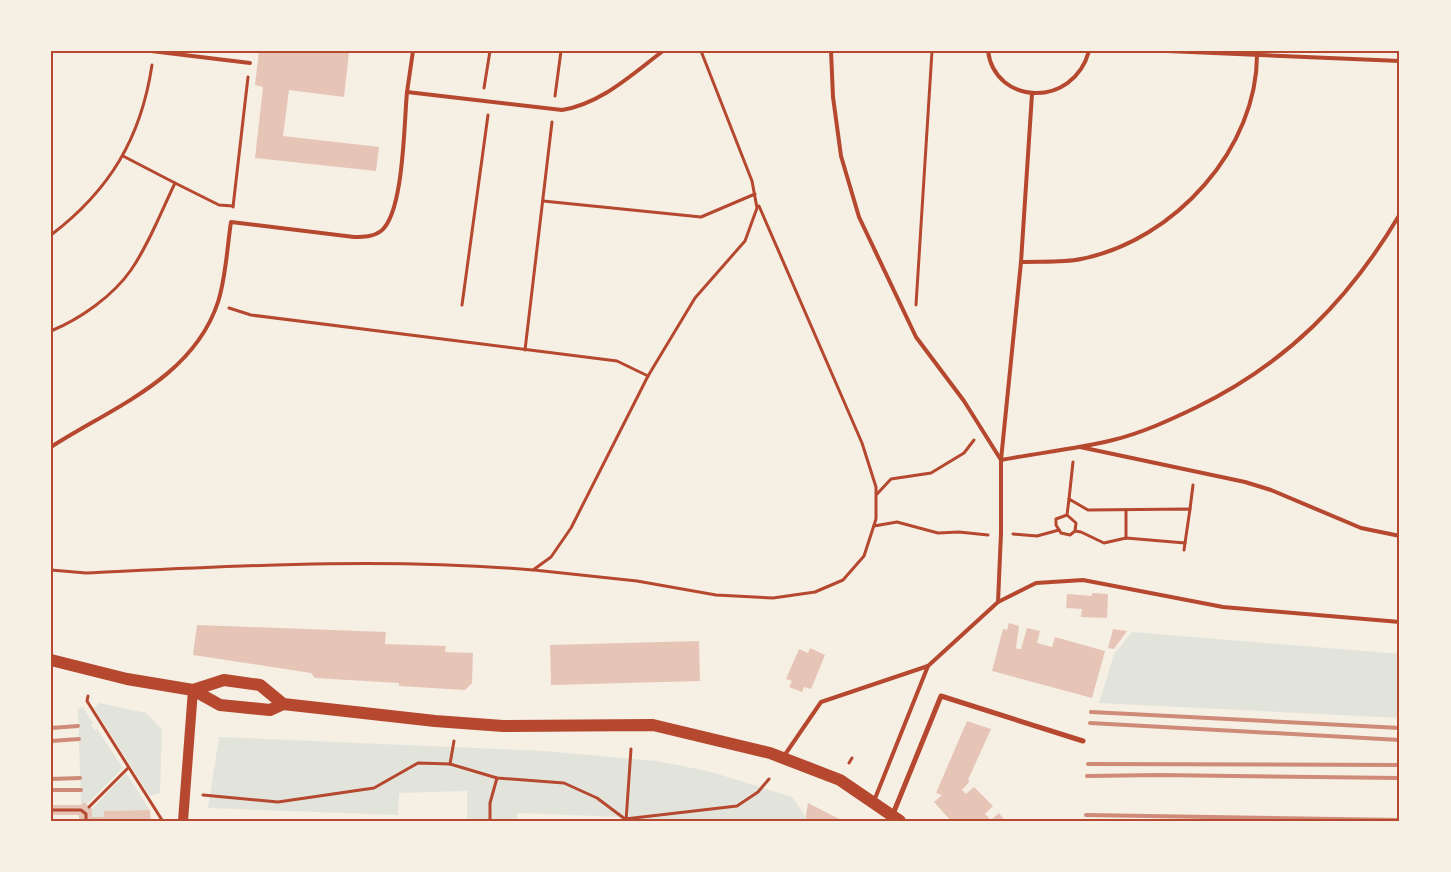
<svg xmlns="http://www.w3.org/2000/svg" width="1451" height="872" viewBox="0 0 1451 872" font-family="Spectral,serif">
	<style>
		.green { fill: #e2e4dc }
		.building { fill: #e6c5b7 }
		.lines { fill: none; stroke-linecap: round; stroke-linejoin: round }
		.path { stroke: #b5482f; stroke-width: 3 }
		.service { stroke: #b5482f; stroke-width: 4 }
		.minor { stroke: #b5482f; stroke-width: 5 }
		.secondary { stroke: #b5482f; stroke-width: 10 }
		.primary { stroke: #b5482f; stroke-width: 12 }
		.rail { stroke: #cf8b77; stroke-width: 4 }
		.neatline { fill: none; stroke: #b5482f; stroke-width: 2 }
	</style>
	<rect width="100%" height="100%" fill="#f6efe4"/>
	<g class="green">
		<polygon points="1132,632 1400,654 1400,718 1099,703 1114,654"/>
		<polygon points="99,703 146,713 162,730 160,793 150,796 94,708"/>
		<polygon points="83,707 93,723 91,725 95,730 97,729 123,768 87,804 84,802 81,805 78,709"/>
		<polygon points="219,737 544,751 656,761 708,771 792,797 805,816 805,821 620,821 620,817 517,813 517,821 467,821 467,791 399,793 398,815 208,808"/>
		<polygon points="126,773 150,810 105,811 104,817 92,817 92,809"/>
	</g>
	<g class="building">
		<polygon points="259,51 349,52 344,97 289,90 283,136 379,147 376,171 255,158 263,87 255,85"/>
		<polygon points="1092,593 1108,594 1107,618 1081,617 1082,609 1066,608 1067,594 1092,596"/>
		<polygon points="1009,623 1019,626 1016,648 1018,649 1021,649 1027,628 1040,631 1037,643 1052,647 1055,637 1105,651 1092,698 992,671 1003,629 1007,630"/>
		<polygon points="197,625 386,632 385,644 446,646 445,652 473,653 472,683 465,690 399,686 399,683 315,678 311,673 193,655"/>
		<polygon points="1113,629 1127,631 1114,649 1108,648"/>
		<polygon points="699,641 700,681 551,685 550,645"/>
		<polygon points="810,648 825,655 811,689 804,687 802,692 789,687 792,681 786,679 799,649 808,653"/>
		<polygon points="967,721 991,729 968,780 970,781 962,790 966,794 974,787 993,806 985,814 991,820 999,813 1005,821 951,821 934,802 942,795 936,793"/>
		<polygon points="84,802 92,809 92,817 104,817 104,811 150,810 151,821 79,821 79,815 51,815 51,805 81,805"/>
		<polygon points="808,803 843,821 805,821"/>
	</g>
	<g class="lines">
		<g class="path">
			<polyline points="484,88 490,51"/>
			<polyline points="555,96 561,51"/>
			<polyline points="123,156 175,183"/>
			<polyline points="543,201 701,217 755,194"/>
			<polyline points="233,207 248,77"/>
			<path d="M51,235c59,-45 90,-97 101,-170"/>
			<polyline points="462,305 488,115"/>
			<polyline points="916,305 932,51"/>
			<polyline points="229,308 251,315 617,361 648,376"/>
			<path d="M51,331c29,-12 62,-35 80,-61 18,-26 30,-58 44,-87l44,22 14,1"/>
			<polyline points="525,350 552,122"/>
			<polyline points="877,494 891,479 931,473 964,453 974,440"/>
			<polyline points="1069,499 1073,462"/>
			<polyline points="1190,509 1193,485"/>
			<polyline points="1126,510 1126,538"/>
			<polyline points="1067,515 1076,523 1075,531 1070,535 1061,533 1056,525 1056,519 1067,515 1069,499 1088,510 1190,509 1185,543 1126,538 1104,543 1081,532 1075,531"/>
			<polyline points="874,526 897,522 938,533 959,532 988,535"/>
			<polyline points="1013,534 1037,536 1059,530"/>
			<polyline points="1184,550 1185,543"/>
			<path d="M51,570l35,3c149,-7 299,-16 447,-3l18,-13 20,-29 77,-152 47,-78 50,-57 12,-33 -5,-27 -51,-130"/>
			<polyline points="534,570 637,581 716,595 773,598 815,592 843,580 864,556 876,519 876,487 862,443 759,206"/>
			<polyline points="88,696 87,701 162,820"/>
			<polyline points="849,763 852,758"/>
			<polyline points="450,764 454,741"/>
			<polyline points="203,795 278,802 374,788 418,763 450,764 497,778 564,783 597,798 625,819 737,806 758,792 769,779"/>
			<polyline points="89,807 128,768"/>
			<polyline points="51,810 81,810 86,814 86,821"/>
			<polyline points="490,821 490,803 497,778"/>
			<polyline points="626,821 631,749"/>
		</g>
		<g class="service">
			<polyline points="151,51 250,63"/>
			<polyline points="831,51 833,97 841,156 859,217 916,337 964,401 1001,460 1001,533 998,602"/>
			<path d="M988,51c7,54 85,58 101,0"/>
			<polyline points="1167,51 1400,61"/>
			<polyline points="407,92 413,51"/>
			<path d="M1032,94l-11,168 -20,198c37,-7 75,-11 112,-20 29,-7 57,-20 84,-33 90,-44 152,-107 203,-193"/>
			<path d="M1021,262c19,-1 41,1 60,-3 93,-18 178,-111 176,-208"/>
			<path d="M51,447c62,-40 142,-69 167,-145 8,-25 9,-54 13,-80l123,15c9,0 19,0 27,-6 23,-18 23,-109 26,-139l155,18c40,-7 69,-35 101,-59"/>
			<polyline points="1080,447 1245,482 1271,490 1361,528 1400,536"/>
			<polyline points="784,756 821,702 928,666 998,602 1036,583 1083,580 1223,607 1400,622"/>
			<polyline points="874,801 928,666"/>
		</g>
		<polyline class="minor" points="893,814 941,696 1083,741"/>
		<polyline class="secondary" points="183,821 193,690"/>
		<g class="primary">
			<polyline points="51,660 127,679 193,690 220,705 270,710 283,704"/>
			<polyline points="193,690 224,680 260,685 283,704 435,721 503,726 653,725 770,753 840,780 900,821"/>
		</g>
		<g class="rail">
			<polyline points="1091,712 1400,728"/>
			<polyline points="1090,723 1400,740"/>
			<polyline points="51,728 78,726"/>
			<polyline points="51,741 79,739"/>
			<polyline points="1088,764 1400,765"/>
			<polyline points="1087,776 1159,775 1400,778"/>
			<polyline points="51,779 80,778"/>
			<polyline points="51,790 81,790"/>
			<polyline points="1086,815 1400,820"/>
		</g>
	</g>
	<rect width="1451" height="872" fill="none" stroke="#f6efe4" stroke-width="105"/>
	<rect x="52" y="52" width="1346" height="768" class="neatline"/>
</svg>
